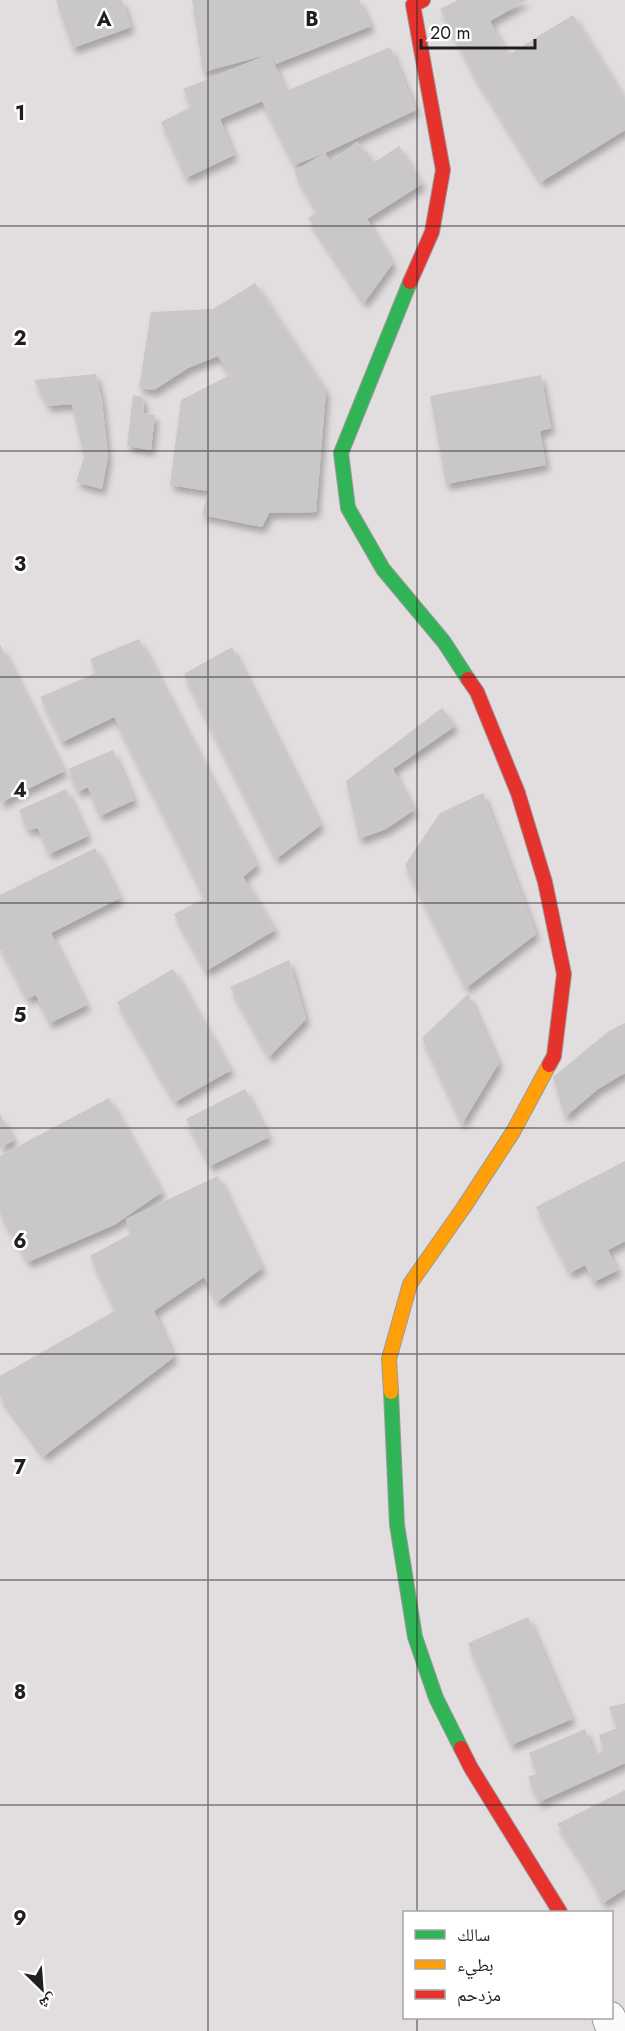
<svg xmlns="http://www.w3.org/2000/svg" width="625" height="2031" viewBox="0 0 625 2031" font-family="Jost,'Noto Naskh Arabic',sans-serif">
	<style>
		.building { fill: #cac7c9; filter: url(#shadow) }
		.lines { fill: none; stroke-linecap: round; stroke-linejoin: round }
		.street-casing { stroke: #9c999b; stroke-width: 35 }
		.fast-casing { stroke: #9c999b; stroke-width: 16 }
		.slow-casing { stroke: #9c999b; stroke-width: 16 }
		.jam-casing { stroke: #9c999b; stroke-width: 16 }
		.street { stroke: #fbfafa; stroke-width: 33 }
		.fast { stroke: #30b455; stroke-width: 14 }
		.slow { stroke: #ff9f0a; stroke-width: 14 }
		.jam { stroke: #e5322d; stroke-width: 14 }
		.grid { fill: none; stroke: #201e20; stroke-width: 1.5; stroke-opacity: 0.55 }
		.grid-label { font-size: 20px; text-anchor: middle; font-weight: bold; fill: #201e20; stroke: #fff; stroke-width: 5; stroke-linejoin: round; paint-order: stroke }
	</style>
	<defs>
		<filter id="shadow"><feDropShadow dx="3.5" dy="6" stdDeviation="3" flood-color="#0004"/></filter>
	</defs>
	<rect width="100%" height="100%" fill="#e2dee0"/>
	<g class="building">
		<polygon points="56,0 122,0 131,27 73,48"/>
		<polygon points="192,0 359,0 371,26 276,64 270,54 286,91 390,47 416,110 325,153 331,162 357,142 375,162 399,146 422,184 367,219 393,263 364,303 308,218 317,212 294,171 325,153 294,165 262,101 220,119 234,155 186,178 161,122 191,107 183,89 269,54 203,72"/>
		<polygon points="458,0 527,0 490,21 508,55 573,15 625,99 625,130 541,182 475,76 440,9"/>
		<polygon points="255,283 326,391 316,512 269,513 262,527 202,515 208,491 170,485 181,400 230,375 218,356 188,368 154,390 139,388 151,312 213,309"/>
		<polygon points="96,374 102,401 108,456 102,489 76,482 84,457 72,404 48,406 34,380"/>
		<polygon points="541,375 551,428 540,431 546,465 446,484 430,396"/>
		<polygon points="133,395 143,397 144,413 155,415 151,450 127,446"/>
		<polygon points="139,639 257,865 243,877 275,930 206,971 174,914 205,898 114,717 62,742 40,697 96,673 90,659"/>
		<polygon points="0,644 64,771 0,803"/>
		<polygon points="232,647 321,825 276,859 184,674"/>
		<polygon points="442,708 455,726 393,769 414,810 386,829 359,839 346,781"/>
		<polygon points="113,750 134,800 100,816 88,787 78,792 68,769"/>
		<polygon points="66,789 88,836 49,854 38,828 28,830 19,810"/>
		<polygon points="483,793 536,934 466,988 405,865 440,813"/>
		<polygon points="95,848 120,898 51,933 87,1005 50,1023 36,995 27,999 2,950 0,951 0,895"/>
		<polygon points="289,960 306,1019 269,1057 230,987"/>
		<polygon points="173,969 231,1070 175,1102 117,1002"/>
		<polygon points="468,994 499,1063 462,1124 422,1038"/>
		<polygon points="625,1023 625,1073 598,1089 565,1117 553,1077 609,1031"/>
		<polygon points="245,1089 269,1137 210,1166 186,1119"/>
		<polygon points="109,1098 162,1192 114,1225 28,1262 0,1213 0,1156"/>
		<polygon points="0,1114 14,1140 0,1148"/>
		<polygon points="625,1161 625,1241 608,1250 618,1270 594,1282 585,1265 570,1273 536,1207"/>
		<polygon points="218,1176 262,1268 217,1302 204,1277 154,1311 174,1357 44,1456 0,1396 0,1376 116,1310 90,1256 130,1234 126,1219"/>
		<polygon points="528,1617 572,1719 511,1745 468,1643"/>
		<polygon points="625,1703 625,1763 539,1802 528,1777 537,1773 529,1753 585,1729 595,1755 603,1751 599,1735 617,1728 609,1707"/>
		<polygon points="625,1790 625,1889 603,1903 587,1870 557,1824"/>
	</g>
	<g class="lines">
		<g class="street-casing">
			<polyline id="street" points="609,2018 614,2031"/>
		</g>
		<g class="fast-casing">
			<g id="fast">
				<polyline points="410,282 341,453 348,508 383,569 444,642 468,679"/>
				<polyline points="391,1392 397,1525 415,1637 436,1698 461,1748"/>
			</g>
		</g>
		<g class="slow-casing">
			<polyline id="slow" points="391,1392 389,1359 410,1284 464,1207 513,1132 549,1065"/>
		</g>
		<g class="jam-casing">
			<g id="jam">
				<polyline points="410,282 432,232 443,170 413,5 423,0"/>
				<polyline points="468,679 477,692 518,793 545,882 564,974 554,1056 549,1065"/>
				<polyline points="461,1748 471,1768 560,1912"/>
			</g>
		</g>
		<use href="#street" class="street"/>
		<use href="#fast" class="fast"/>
		<use href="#slow" class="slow"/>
		<use href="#jam" class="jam"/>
	</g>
	<path class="grid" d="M208,0v2031M417,0v1912M0,226h625M0,451h625M0,677h625M0,903h625M0,1128h625M0,1354h625M0,1580h625M0,1805h625M417,2018v13"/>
	<g class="grid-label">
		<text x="104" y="26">A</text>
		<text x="312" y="26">B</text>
		<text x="20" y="120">1</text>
		<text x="20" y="345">2</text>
		<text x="20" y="571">3</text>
		<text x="20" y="797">4</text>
		<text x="20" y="1022">5</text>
		<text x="20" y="1248">6</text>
		<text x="20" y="1474">7</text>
		<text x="20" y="1699">8</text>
		<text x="20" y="1925">9</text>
	</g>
	<rect x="403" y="1911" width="210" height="108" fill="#ffffff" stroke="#a6a5a6" stroke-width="1.5"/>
	<rect x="415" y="1930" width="30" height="9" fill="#30b455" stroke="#a6a5a6" stroke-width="1.5"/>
	<text x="457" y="1941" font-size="18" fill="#201e20">سالك</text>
	<rect x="415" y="1960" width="30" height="9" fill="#ff9f0a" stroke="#a6a5a6" stroke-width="1.5"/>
	<text x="457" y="1971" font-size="18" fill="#201e20">بطيء</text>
	<rect x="415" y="1990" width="30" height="9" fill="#e5322d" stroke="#a6a5a6" stroke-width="1.5"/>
	<text x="457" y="2001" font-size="18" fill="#201e20">مزدحم</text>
	<g transform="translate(42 1989) rotate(155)" stroke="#ffffff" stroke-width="4.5" paint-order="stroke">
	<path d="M0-4.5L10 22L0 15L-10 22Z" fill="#201e20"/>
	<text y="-9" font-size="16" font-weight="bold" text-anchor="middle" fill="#201e20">ش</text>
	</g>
	<path d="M421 39v9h114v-9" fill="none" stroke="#201e20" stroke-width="3"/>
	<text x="430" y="39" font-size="18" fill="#201e20" stroke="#ffffff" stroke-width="4.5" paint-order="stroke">20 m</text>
</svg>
